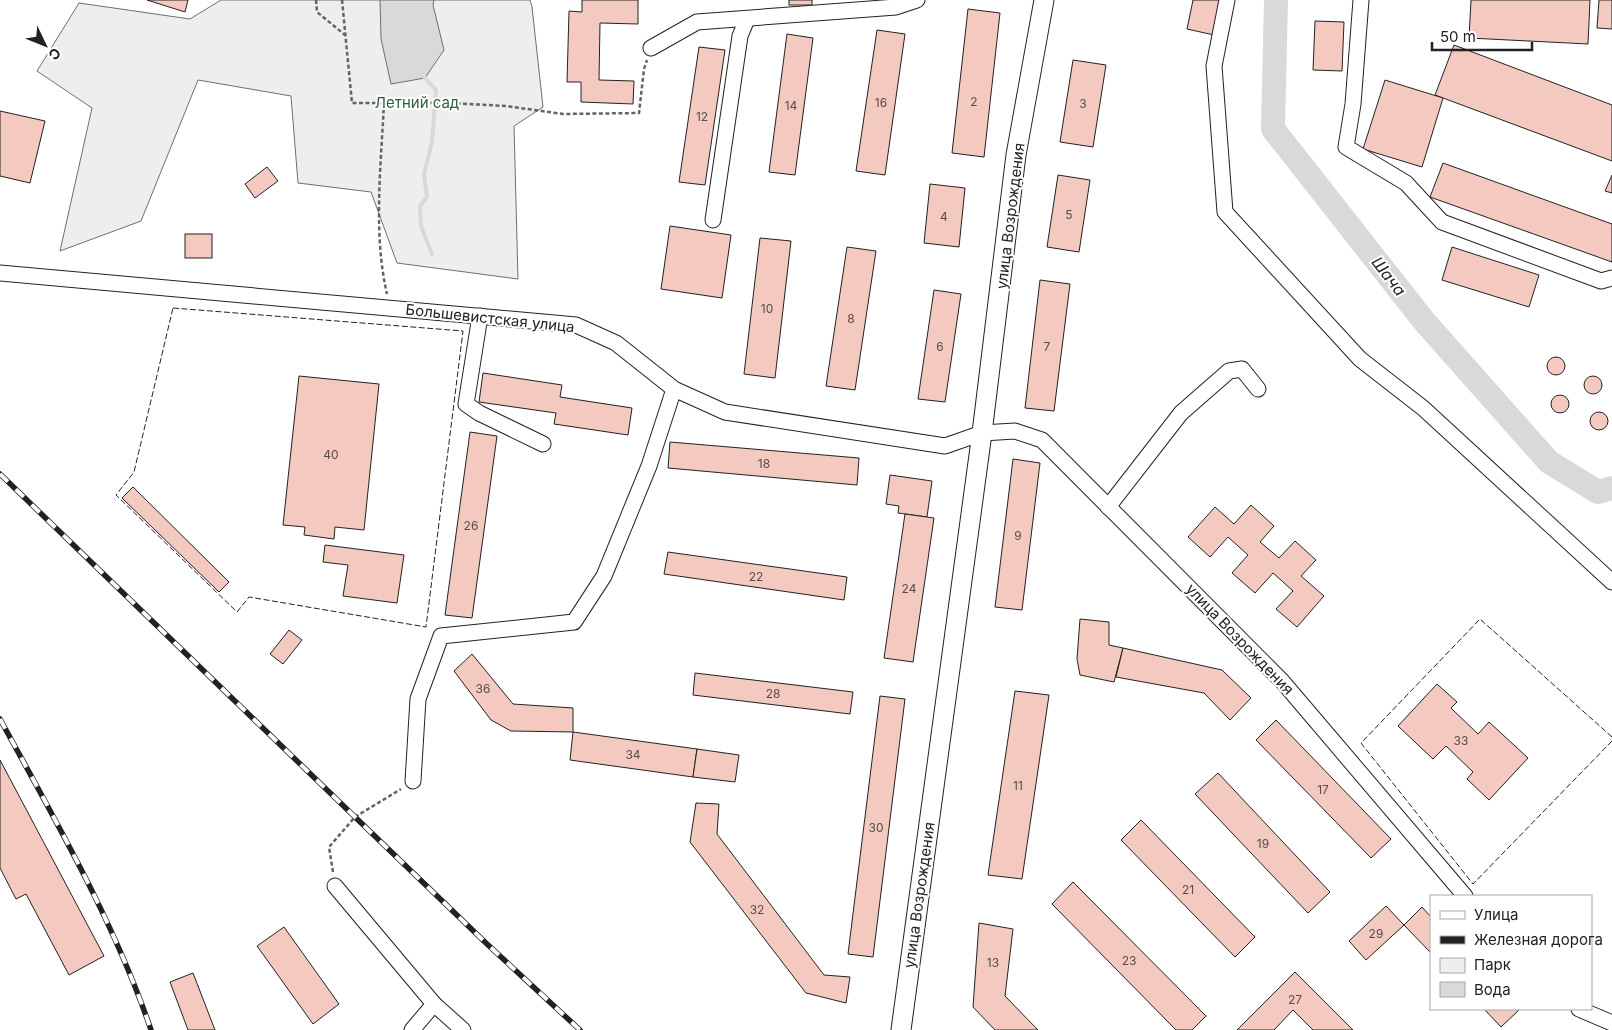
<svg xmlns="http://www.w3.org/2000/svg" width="1612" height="1030" viewBox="0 0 1612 1030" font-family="Inter,sans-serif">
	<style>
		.green { fill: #eee; stroke: #6f6f6f }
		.water { fill: #d9d9d9; stroke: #6f6f6f }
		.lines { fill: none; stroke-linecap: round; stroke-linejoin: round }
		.stream { stroke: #d9d9d9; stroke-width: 4 }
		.river { stroke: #d9d9d9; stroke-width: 24 }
		.building { fill: #f3c9c0; stroke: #222 }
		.minor-casing { stroke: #222; stroke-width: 17 }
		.major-casing { stroke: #222; stroke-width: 21 }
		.path { stroke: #646464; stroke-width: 2.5; stroke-dasharray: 4 2.5; stroke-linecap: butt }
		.minor { stroke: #fff; stroke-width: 15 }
		.major { stroke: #fff; stroke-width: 19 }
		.rail-casing { stroke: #222; stroke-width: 5.5 }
		.rail { stroke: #fff; stroke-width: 4; stroke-dasharray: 11; stroke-linecap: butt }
		.fence { stroke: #222; stroke-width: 1; stroke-dasharray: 6 2.5; stroke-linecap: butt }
		.labels { text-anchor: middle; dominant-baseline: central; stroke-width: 4; stroke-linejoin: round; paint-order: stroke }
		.number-label { font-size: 12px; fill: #564c4a }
		.park-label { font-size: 15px; fill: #2f5e38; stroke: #fff }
		.street-label { font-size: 15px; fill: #222; stroke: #fff }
		.water-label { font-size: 16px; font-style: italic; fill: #222; stroke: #fff }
	</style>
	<rect width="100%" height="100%" fill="#fff"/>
	<polygon class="green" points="221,0 530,0 532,7 543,107 514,126 518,279 397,263 371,192 298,183 291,96 198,80 141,221 60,251 92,108 37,71 79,3 190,19"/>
	<polygon class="water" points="380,0 434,0 433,5 444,50 425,78 391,84 381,39"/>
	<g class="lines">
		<polyline class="stream" points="425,78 436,90 432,142 424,174 427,197 420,206 421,226 432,254"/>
		<polyline class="river" points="1276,0 1273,129 1424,321 1549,462 1598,492 1612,488"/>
	</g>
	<g class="building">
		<polygon points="147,0 188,0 185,12"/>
		<polygon points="582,0 638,0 638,24 600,23 599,80 634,81 633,104 581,102 581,82 567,82 569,11 582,12"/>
		<rect x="789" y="0" width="23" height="5"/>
		<polygon points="1193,0 1221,0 1214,35 1187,29"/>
		<polygon points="1471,0 1590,0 1588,44 1469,38"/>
		<polygon points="1599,0 1612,0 1612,29 1597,28"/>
		<polygon points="968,9 1000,13 984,157 952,153"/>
		<polygon points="1315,21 1344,22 1342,71 1313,70"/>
		<polygon points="877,30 905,34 885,175 856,171"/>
		<polygon points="787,34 813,38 795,175 769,172"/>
		<polygon points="1454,45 1612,105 1612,161 1435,95"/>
		<polygon points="699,47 725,50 705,185 679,182"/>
		<polygon points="1073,60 1106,65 1093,147 1060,142"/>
		<polygon points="1385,80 1443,98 1422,167 1363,149"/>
		<polygon points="0,111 45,121 30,183 0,176"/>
		<polygon points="1443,163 1612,224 1612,262 1430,197"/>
		<polygon points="267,167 278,181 255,198 245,184"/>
		<polygon points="1058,175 1090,180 1079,252 1047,247"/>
		<polygon points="1612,175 1612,193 1605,191"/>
		<polygon points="930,184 965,188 959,247 924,243"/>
		<polygon points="670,226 731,235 722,298 661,289"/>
		<rect x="185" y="234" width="27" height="24"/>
		<polygon points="760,238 791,241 775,378 744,374"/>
		<polygon points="847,247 876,251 855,390 826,386"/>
		<polygon points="1452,247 1539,275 1529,307 1442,280"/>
		<polygon points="1040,280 1070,284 1054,411 1025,408"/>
		<polygon points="934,290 961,294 945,402 918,399"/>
		<circle cx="1556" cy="366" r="9"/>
		<polygon points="483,373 562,385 560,397 632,408 628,435 554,424 556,413 479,402"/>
		<circle cx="1593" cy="385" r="9"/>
		<polygon points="299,376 379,384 364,530 335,527 334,539 304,535 305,527 283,525"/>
		<circle cx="1560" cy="404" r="9"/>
		<circle cx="1599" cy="421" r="9"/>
		<polygon points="470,432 497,436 472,618 445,615"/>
		<polygon points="670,442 859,458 857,485 668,468"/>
		<polygon points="1013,459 1040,463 1022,610 995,607"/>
		<polygon points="890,475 932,481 927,517 898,513 899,506 886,504"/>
		<polygon points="133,487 229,582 219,592 122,498"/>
		<polygon points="1251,505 1274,526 1260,542 1279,558 1295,541 1316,560 1301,576 1324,596 1297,627 1276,609 1293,591 1273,573 1255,593 1232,573 1248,555 1228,537 1210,557 1188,537 1215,507 1234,524"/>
		<polygon points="905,514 934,518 913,662 884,658"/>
		<polygon points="325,545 404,555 397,603 343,596 348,565 323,562"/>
		<polygon points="668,552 847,577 844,600 664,574"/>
		<polygon points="1080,619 1109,622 1109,645 1123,648 1114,682 1080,675 1077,659"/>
		<polygon points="289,630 302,640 283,664 270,654"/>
		<polygon points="1123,648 1222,670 1251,698 1230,720 1204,693 1116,677"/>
		<polygon points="472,654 513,704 573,708 573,732 511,731 491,720 454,671"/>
		<polygon points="695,673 853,692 850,714 693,695"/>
		<polygon points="1437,684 1457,702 1451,708 1478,734 1489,722 1528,758 1489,800 1467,779 1473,772 1446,746 1433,759 1398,726"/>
		<polygon points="1015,691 1049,695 1022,879 988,875"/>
		<polygon points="880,696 905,699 873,957 848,954"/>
		<polygon points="1276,720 1391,839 1371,858 1256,740"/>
		<polygon points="573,732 697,749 693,777 570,760"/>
		<polygon points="697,749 739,755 735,782 693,777"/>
		<polygon points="0,760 104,956 69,975 26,894 16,899 0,868"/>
		<polygon points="1218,773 1330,892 1308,913 1195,794"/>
		<polygon points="696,803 719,804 717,834 824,975 850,977 846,1003 806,993 690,842"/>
		<polygon points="1141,820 1255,937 1235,957 1121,840"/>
		<polygon points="1073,882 1206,1016 1192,1030 1176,1030 1052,904"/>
		<polygon points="1386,906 1404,925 1366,960 1349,941"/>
		<polygon points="1422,907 1431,917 1431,953 1404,925"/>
		<polygon points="979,923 1013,929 1005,996 1038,1030 995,1030 973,1007"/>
		<polygon points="284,927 339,1004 313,1024 257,946"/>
		<polygon points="1295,972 1353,1030 1313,1030 1293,1010 1274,1030 1237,1030"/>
		<polygon points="193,973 215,1030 188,1030 170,982"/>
		<polygon points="1484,1009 1518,1009 1519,1010 1501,1027"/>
	</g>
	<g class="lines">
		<g class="minor-casing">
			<g id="minor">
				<polyline points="1227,0 1214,66 1225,212 1360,359 1423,408 1612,582"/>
				<polyline points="1361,0 1353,104 1346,147 1406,183 1442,222 1601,281 1612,278"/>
				<polyline points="651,48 697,22 896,7 917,0"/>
				<polyline points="713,220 740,36 747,19"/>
				<polyline points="0,273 576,325 616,343 674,389 725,412 945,446 982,433 1015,431 1042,440 1282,681 1465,896"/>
				<polyline points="480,316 466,404 479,413 543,444"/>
				<polyline points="1108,507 1181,413 1229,371 1242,369 1258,389"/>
				<polyline points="413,781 418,699 441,636 574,622 604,576 649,466 674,389"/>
				<polyline points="335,886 434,1004 412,1030"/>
				<polyline points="434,1004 463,1030"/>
				<polyline points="1579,1009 1612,1023"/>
			</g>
		</g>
		<g class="major-casing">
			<polyline id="major" points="901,1030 982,433 1016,155 1044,0"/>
		</g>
		<g class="path">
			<polyline points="316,0 317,12 345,35"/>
			<polyline points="342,0 352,103 450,103 506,106 563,114 639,113 644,69 647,60"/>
			<path d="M384,103c-3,62 -11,131 3,191"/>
			<polyline points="333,872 329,847 355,817 401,789"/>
		</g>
		<use href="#minor" class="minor"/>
		<use href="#major" class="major"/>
		<g class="rail-casing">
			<g id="rail">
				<polyline points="0,474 355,817 487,944 580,1030"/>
				<path d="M0,719c55,101 114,202 151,311"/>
			</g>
		</g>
		<use href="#rail" class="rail"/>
		<g class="fence">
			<polygon points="173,308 463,331 426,627 249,597 237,612 116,495 134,472"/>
			<polyline points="1612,737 1480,619 1361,743 1473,884 1612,741"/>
		</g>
	</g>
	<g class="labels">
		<g class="number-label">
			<text x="974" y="101">2</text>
			<text x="881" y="102">16</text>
			<text x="1083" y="103">3</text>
			<text x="791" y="105">14</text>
			<text x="702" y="116">12</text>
			<text x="1069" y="214">5</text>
			<text x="944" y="216">4</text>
			<text x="767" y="308">10</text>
			<text x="851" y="318">8</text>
			<text x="940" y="346">6</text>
			<text x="1047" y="346">7</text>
			<text x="331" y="454">40</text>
			<text x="764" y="463">18</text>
			<text x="471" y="525">26</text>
			<text x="1018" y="535">9</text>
			<text x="756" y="576">22</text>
			<text x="909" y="588">24</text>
			<text x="483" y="688">36</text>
			<text x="773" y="693">28</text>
			<text x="1461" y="740">33</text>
			<text x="633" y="754">34</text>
			<text x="1018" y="785">11</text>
			<text x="1323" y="789">17</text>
			<text x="876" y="827">30</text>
			<text x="1263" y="843">19</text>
			<text x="1188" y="889">21</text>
			<text x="757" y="909">32</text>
			<text x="1376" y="933">29</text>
			<text x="1129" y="960">23</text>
			<text x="993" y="962">13</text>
			<text x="1295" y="999">27</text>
		</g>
		<g class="park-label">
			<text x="417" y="102">Летний сад</text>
		</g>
		<g class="street-label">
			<text transform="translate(1010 216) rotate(-83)">улица Возрождения</text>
			<text transform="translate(490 318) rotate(6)">Большевистская улица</text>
			<text transform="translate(1240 639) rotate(46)">улица Возрождения</text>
			<text transform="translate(919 895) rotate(-82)">улица Возрождения</text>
		</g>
		<g class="water-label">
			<text transform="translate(1389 276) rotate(52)">Шача</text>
		</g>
	</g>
	<rect x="1430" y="895" width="162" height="115" fill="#ffffff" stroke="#a7a7a7"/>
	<rect x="1440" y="911" width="25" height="8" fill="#ffffff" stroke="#a7a7a7"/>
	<text x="1474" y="920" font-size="15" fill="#222222">Улица</text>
	<rect x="1440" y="936" width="25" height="8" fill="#222222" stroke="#a7a7a7"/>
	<text x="1474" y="945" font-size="15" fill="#222222">Железная дорога</text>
	<rect x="1440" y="958" width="25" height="15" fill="#eeeeee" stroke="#a7a7a7"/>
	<text x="1474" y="970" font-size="15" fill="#222222">Парк</text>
	<rect x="1440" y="982" width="25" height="15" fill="#d9d9d9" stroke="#a7a7a7"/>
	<text x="1474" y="995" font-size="15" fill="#222222">Вода</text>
	<g transform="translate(45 45) rotate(133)" stroke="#ffffff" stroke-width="4" paint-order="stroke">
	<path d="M0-4L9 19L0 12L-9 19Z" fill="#222222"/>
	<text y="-8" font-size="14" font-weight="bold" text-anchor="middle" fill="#222222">С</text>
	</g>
	<path d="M1432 42v8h100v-8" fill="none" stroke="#222222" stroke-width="2.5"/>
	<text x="1440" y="42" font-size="15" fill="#222222" stroke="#ffffff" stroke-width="4" paint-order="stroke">50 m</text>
</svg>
